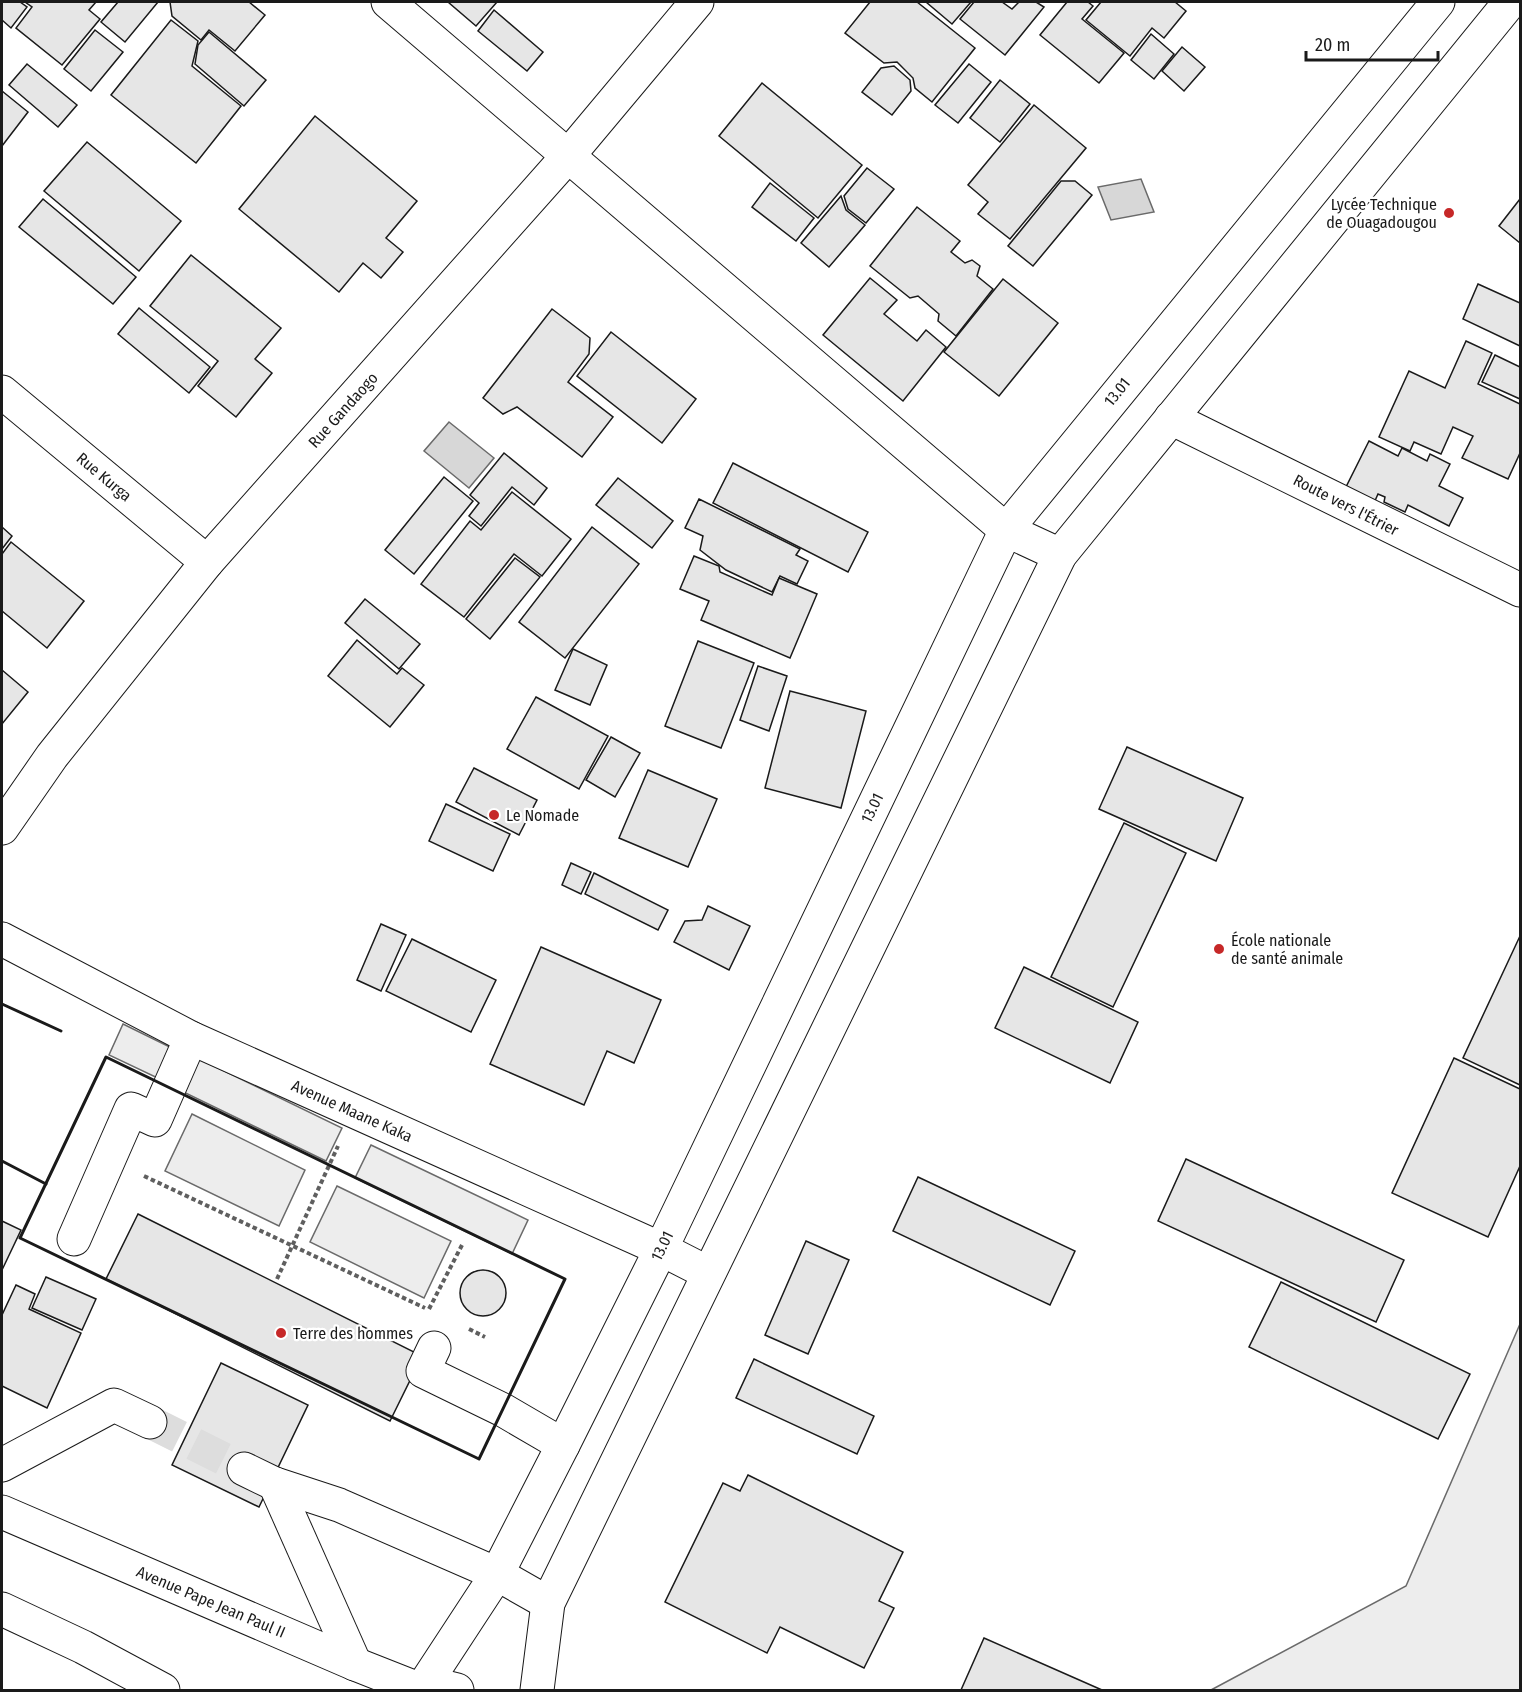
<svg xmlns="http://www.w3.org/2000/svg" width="1522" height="1692" viewBox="0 0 1522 1692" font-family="'Fira Sans Condensed',sans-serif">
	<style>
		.built { fill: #ededed; stroke: #6a6a6a; stroke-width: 1.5 }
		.water { fill: #d7d7d7; stroke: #6a6a6a; stroke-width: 1.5 }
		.building { fill: #e6e6e6; stroke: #1a1a1a; stroke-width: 1.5 }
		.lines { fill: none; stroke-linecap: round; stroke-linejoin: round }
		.minor-tunnel { stroke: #ddd; stroke-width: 33; stroke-dasharray: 33 16; stroke-linecap: butt }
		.minor-casing { stroke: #1a1a1a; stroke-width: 35 }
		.highway-casing { stroke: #1a1a1a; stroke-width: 35 }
		.path { stroke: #5f5f5f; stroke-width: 4; stroke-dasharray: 4.5 3; stroke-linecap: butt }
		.minor { stroke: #fff; stroke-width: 33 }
		.highway { stroke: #fff; stroke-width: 33 }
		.wall { stroke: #1a1a1a; stroke-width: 3 }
		.poi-dot { fill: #c62828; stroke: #fff; stroke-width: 2 }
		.labels { text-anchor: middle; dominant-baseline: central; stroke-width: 4.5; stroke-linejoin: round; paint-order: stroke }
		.poi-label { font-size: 16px; fill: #1a1a1a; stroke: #fff; text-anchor: start }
		.street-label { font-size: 16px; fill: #1a1a1a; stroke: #fff }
	</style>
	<rect width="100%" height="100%" fill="#fff"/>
	<g class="built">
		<polygon points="123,1024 180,1052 166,1082 109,1055"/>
		<polygon points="185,1052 342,1128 326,1161 169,1085"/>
		<polygon points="192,1114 305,1170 279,1226 165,1171"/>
		<polygon points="371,1145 528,1220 512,1254 355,1178"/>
		<polygon points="337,1186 451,1241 424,1298 310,1242"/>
		<polygon points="1520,1324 1520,1690 1211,1690 1406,1586"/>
	</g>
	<g class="water">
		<polygon points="1141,179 1154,212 1111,220 1098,187"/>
		<polygon points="449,422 494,458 469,488 424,451"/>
	</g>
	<g class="building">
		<polygon points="2,2 20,2 27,7 11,28 2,20"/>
		<polygon points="25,2 96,2 89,10 100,19 62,65 16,28 32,7"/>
		<polygon points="118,2 158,2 125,42 101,22"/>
		<polygon points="170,2 249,2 265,15 235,51 209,30 201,40 172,16"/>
		<polygon points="448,2 497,2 476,26"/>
		<polygon points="870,2 917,2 975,48 932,102 915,88 913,78 897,62 884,63 845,33"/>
		<polygon points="926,2 971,2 952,24"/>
		<polygon points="974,2 1002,2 1012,9 1019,2 1036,2 1044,7 1005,55 960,19"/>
		<polygon points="1067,2 1088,2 1093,6 1082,19 1124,53 1099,83 1040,35"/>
		<polygon points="1101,2 1175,2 1186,11 1164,38 1152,28 1130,56 1086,20"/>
		<polygon points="494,10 543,52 527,71 478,31"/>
		<polygon points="171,20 198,41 192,66 241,106 196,163 111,95"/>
		<polygon points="95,30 123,52 91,91 64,69"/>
		<polygon points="209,32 266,80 244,106 195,64 198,45"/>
		<polygon points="1151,34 1174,54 1154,79 1131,60"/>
		<polygon points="1182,47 1205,67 1184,91 1162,71"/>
		<polygon points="27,64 77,105 58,127 9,85"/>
		<polygon points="969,64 991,82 958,123 935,105"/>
		<polygon points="894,66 910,80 911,91 892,115 862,92 881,68"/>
		<polygon points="1000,80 1030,104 1000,142 970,118"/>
		<polygon points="762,83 862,165 818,218 719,136"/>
		<polygon points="2,91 28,112 2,146"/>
		<polygon points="1034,105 1086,148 1010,239 978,214 988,202 968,185"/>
		<polygon points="315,116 417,201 386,238 403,252 381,278 363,263 339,292 239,209"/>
		<polygon points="87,142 181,221 139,271 44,191"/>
		<polygon points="867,168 894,189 866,223 848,209 844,196"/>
		<polygon points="1061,181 1075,181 1092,195 1033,266 1008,246"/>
		<polygon points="770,183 814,218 796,241 752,207"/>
		<polygon points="841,196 846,210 865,225 829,267 801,243"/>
		<polygon points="43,199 136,277 113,304 19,227"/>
		<polygon points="1520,199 1520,243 1499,226"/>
		<polygon points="917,207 960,241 951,252 965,263 972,260 980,266 977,276 993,289 956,336 938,321 939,314 918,296 910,298 870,266"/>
		<polygon points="191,255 281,328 255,359 272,373 236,417 198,386 218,361 150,306"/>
		<polygon points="870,278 897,300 884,314 917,341 926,330 946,347 903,401 823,335"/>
		<polygon points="1003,279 1058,323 999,396 944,352"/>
		<polygon points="1478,284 1520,303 1520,346 1463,319"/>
		<polygon points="139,308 210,367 189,393 118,334"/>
		<polygon points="552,309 590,338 589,354 568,382 613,417 582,457 517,407 503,414 483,398"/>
		<polygon points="611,332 696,399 662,443 577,376"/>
		<polygon points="1466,341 1492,353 1478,384 1520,404 1520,453 1508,479 1462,458 1473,436 1453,427 1441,454 1414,442 1410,451 1379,437 1409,371 1445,388"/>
		<polygon points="1495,355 1520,367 1520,399 1482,382"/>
		<polygon points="1369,441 1398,456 1402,448 1427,461 1430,454 1450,464 1439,486 1463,498 1449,526 1408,505 1405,512 1384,502 1385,497 1378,494 1374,503 1345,489"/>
		<polygon points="504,453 547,488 534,505 512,487 481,526 469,516 479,503 470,495"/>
		<polygon points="733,463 868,532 848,572 713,503"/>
		<polygon points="444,477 473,501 414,574 385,550"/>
		<polygon points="618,478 673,521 652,548 596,505"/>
		<polygon points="512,492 571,539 542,576 514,554 464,617 421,584 470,521 481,530"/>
		<polygon points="699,499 800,549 796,555 808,561 797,584 780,576 772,592 726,570 700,550 703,536 685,528"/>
		<polygon points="2,527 12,536 2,549"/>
		<polygon points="592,527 639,564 565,658 519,622"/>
		<polygon points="11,542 84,601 47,648 2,611 2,554"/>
		<polygon points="694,556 719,566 720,572 772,595 779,578 817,594 790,658 701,620 709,601 680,589"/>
		<polygon points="515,558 540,577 490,639 466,619"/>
		<polygon points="365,599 420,644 399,669 345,623"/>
		<polygon points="357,640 397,674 402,668 424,685 390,727 328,676"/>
		<polygon points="698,641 754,663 721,748 665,726"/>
		<polygon points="573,649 607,665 590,705 555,690"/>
		<polygon points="758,666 787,676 769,731 740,720"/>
		<polygon points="2,670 28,692 2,724"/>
		<polygon points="790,691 866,711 841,808 765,788"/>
		<polygon points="536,697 608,736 579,789 507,749"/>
		<polygon points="611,737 640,753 615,797 586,780"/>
		<polygon points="1127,747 1243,798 1216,861 1099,809"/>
		<polygon points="474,768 537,800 519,835 456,802"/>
		<polygon points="648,770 717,799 688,867 619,838"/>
		<polygon points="446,804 510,834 493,871 429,841"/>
		<polygon points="1124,823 1186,853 1113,1007 1051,977"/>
		<polygon points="571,863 591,872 581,894 562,885"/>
		<polygon points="594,873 668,910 658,930 585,894"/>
		<polygon points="708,906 750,926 729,970 674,942 685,921 702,920"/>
		<polygon points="381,924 406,935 381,991 357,980"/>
		<polygon points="1520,936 1520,1085 1463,1058"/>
		<polygon points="412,939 496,980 471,1032 386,991"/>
		<polygon points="541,947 661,1000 634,1063 607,1051 584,1105 490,1064"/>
		<polygon points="1024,967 1138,1022 1110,1083 995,1028"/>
		<polygon points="1454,1058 1520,1089 1520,1166 1488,1237 1392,1193"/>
		<polygon points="1186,1159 1404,1260 1376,1322 1158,1221"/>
		<polygon points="918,1177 1075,1251 1050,1305 893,1231"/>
		<polygon points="138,1214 422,1356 390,1421 106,1279"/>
		<polygon points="2,1221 21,1230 2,1270"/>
		<polygon points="806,1241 849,1260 808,1354 765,1335"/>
		<circle cx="483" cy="1293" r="23"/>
		<polygon points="46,1277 96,1299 82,1330 32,1308"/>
		<polygon points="1281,1282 1470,1374 1438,1439 1249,1347"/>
		<polygon points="16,1285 35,1294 29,1309 81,1333 47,1408 2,1386 2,1315"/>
		<polygon points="754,1359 874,1416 857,1454 736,1398"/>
		<polygon points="221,1363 308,1405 259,1507 172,1465"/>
		<polygon points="748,1475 903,1552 879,1601 894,1608 864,1668 780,1627 767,1653 665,1602 723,1483 740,1491"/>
		<polygon points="984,1638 1102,1690 961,1690"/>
	</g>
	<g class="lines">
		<polyline class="minor-tunnel" points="150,1422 244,1469"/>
		<g class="minor-casing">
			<g id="minor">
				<polyline points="388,2 1006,530 1060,555"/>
				<polyline points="2,392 207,562"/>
				<polyline points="1171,418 1520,590"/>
				<polyline points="2,828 52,756 207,562 568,156 697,2"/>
				<polyline points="2,939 191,1038 661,1249 708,1273"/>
				<polyline points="74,1239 131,1109 155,1120 191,1038"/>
				<polyline points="434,1348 423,1371 503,1410 563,1445"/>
				<polyline points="2,1465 114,1405 150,1422"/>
				<polyline points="244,1469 275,1484 339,1505 497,1574 548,1603"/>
				<polyline points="275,1484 355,1664"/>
				<polyline points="421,1690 497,1574 563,1445 661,1249 1006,530 1438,2"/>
				<polyline points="537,1690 548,1603 1060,555 1510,2"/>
			</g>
		</g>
		<g class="highway-casing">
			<g id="highway">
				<polyline points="2,1512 355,1664 421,1690"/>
				<polyline points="2,1609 83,1647 163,1690"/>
				<polyline points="420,1690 449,1688 457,1690"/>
			</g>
		</g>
		<g class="path">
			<polyline points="144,1176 425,1308"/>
			<polyline points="277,1279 338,1146"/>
			<polyline points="429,1309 462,1245"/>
			<polyline points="469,1329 485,1337"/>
		</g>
		<use href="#minor" class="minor"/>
		<use href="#highway" class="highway"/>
		<g class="wall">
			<polyline points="2,1004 61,1031"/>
			<polygon points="106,1057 565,1279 479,1459 20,1238"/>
			<polyline points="2,1161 46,1184"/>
		</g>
	</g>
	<g class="poi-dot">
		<circle cx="1449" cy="213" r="6"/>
		<circle cx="494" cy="815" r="6"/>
		<circle cx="1219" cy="949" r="6"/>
		<circle cx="281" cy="1333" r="6"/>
	</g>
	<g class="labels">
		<g class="poi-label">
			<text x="1437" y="204" text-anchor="end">Lycée Technique<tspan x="1437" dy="18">de Ouagadougou</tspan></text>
			<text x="506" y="815">Le Nomade</text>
			<text x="1231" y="940">École nationale<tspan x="1231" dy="18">de santé animale</tspan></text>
			<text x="293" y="1333">Terre des hommes</text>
		</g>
		<g class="street-label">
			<text transform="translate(1117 392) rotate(-51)">13.01</text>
			<text transform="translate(343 410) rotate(-48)">Rue Gandaogo</text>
			<text transform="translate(104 477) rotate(40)">Rue Kurga</text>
			<text transform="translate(1346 505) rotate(27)">Route vers l'Étrier</text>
			<text transform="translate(872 808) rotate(-64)">13.01</text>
			<text transform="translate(352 1111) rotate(24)">Avenue Maane Kaka</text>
			<text transform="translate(662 1246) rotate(-64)">13.01</text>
			<text transform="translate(211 1602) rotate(23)">Avenue Pape Jean Paul II</text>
		</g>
	</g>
	<rect width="1522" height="1692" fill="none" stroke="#1a1a1a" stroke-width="6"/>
	<path d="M1306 51v9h132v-9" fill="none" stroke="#1a1a1a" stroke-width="3"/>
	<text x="1315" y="51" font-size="18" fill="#1a1a1a" stroke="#ffffff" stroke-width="4.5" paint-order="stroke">20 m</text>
</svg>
